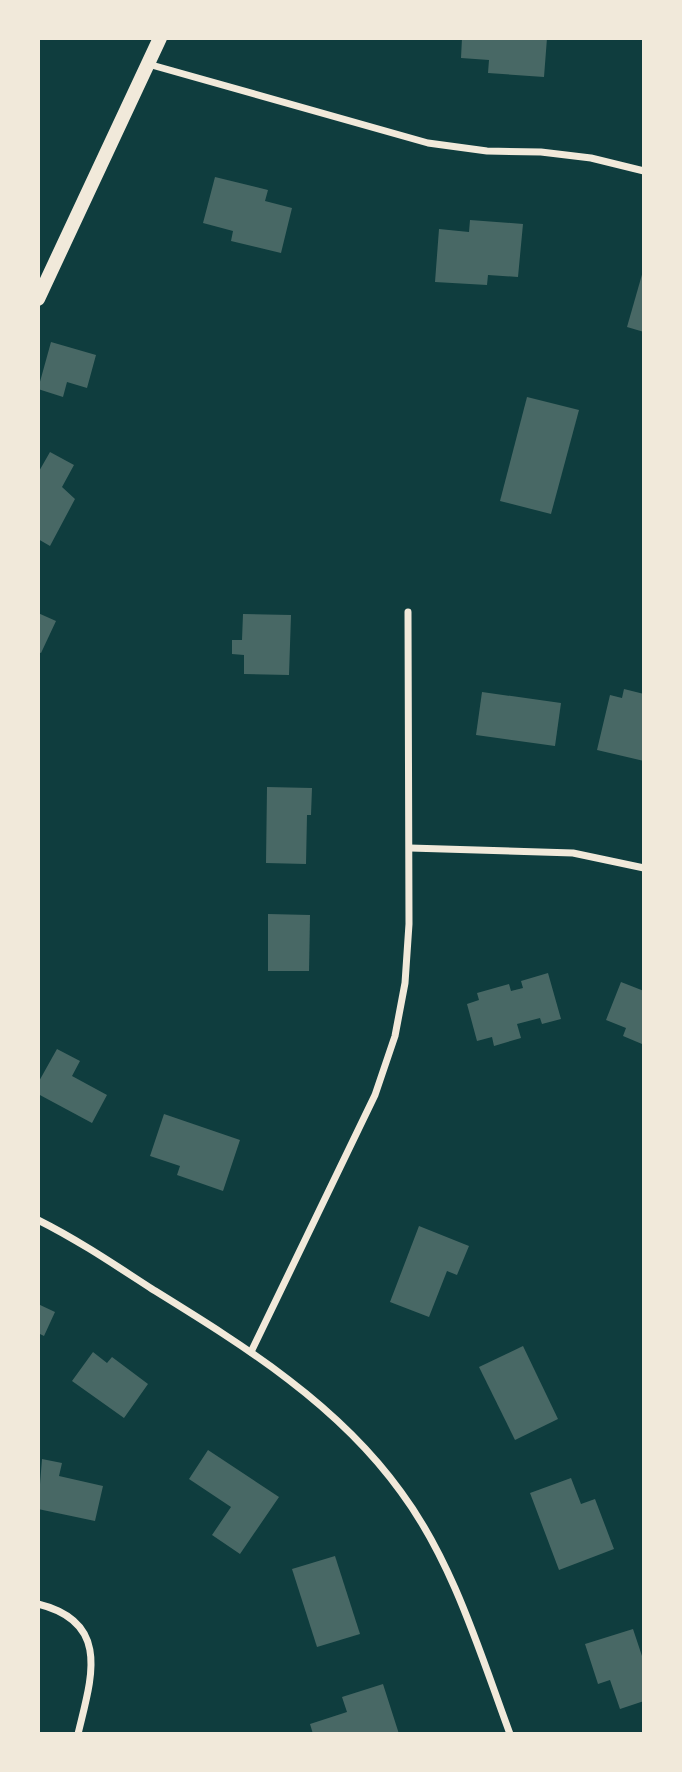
<svg xmlns="http://www.w3.org/2000/svg" width="682" height="1772" viewBox="0 0 682 1772" font-family="'Work Sans',sans-serif">
	<style>
		.building { fill: #486865 }
		.lines { fill: none; stroke-linecap: round; stroke-linejoin: round }
		.minor { stroke: #f1e9da; stroke-width: 7 }
		.secondary { stroke: #f1e9da; stroke-width: 14 }
	</style>
	<rect width="100%" height="100%" fill="#0f3d3e"/>
	<g class="building">
		<polygon points="462,38 547,38 544,77 488,73 489,60 461,58"/>
		<polygon points="215,177 268,190 265,201 292,208 281,253 231,241 233,231 203,223"/>
		<polygon points="470,220 523,224 518,277 488,275 487,285 435,282 439,229 469,232"/>
		<polygon points="643,271 644,272 644,332 627,327"/>
		<polygon points="51,342 96,355 87,388 67,382 63,397 38,389"/>
		<polygon points="527,397 579,410 551,514 500,501"/>
		<polygon points="50,452 74,465 62,487 75,499 50,546 38,539 38,473"/>
		<polygon points="38,613 56,621 41,653 38,652"/>
		<polygon points="243,614 291,615 289,675 244,674 244,655 232,654 232,640 242,640"/>
		<polygon points="624,689 644,694 644,761 597,750 610,695 622,698"/>
		<polygon points="482,692 561,703 555,746 476,735"/>
		<polygon points="267,787 312,788 311,815 307,815 306,864 266,863"/>
		<polygon points="268,914 310,915 309,971 268,971"/>
		<polygon points="548,973 561,1019 542,1024 540,1018 517,1024 521,1038 494,1046 492,1037 477,1041 467,1004 479,1000 477,993 509,984 511,991 523,988 521,981"/>
		<polygon points="621,982 644,991 642,1044 623,1036 626,1028 606,1020"/>
		<polygon points="57,1049 80,1061 72,1076 107,1095 92,1123 38,1094 38,1083"/>
		<polygon points="164,1114 240,1140 223,1191 177,1175 180,1166 150,1156"/>
		<polygon points="419,1226 469,1246 457,1275 447,1271 429,1317 390,1302"/>
		<polygon points="38,1304 55,1312 44,1336 38,1333"/>
		<polygon points="523,1346 558,1419 515,1440 479,1367"/>
		<polygon points="93,1352 107,1363 112,1357 148,1384 124,1418 72,1381"/>
		<polygon points="208,1450 279,1497 240,1554 212,1535 231,1507 189,1479"/>
		<polygon points="42,1459 62,1463 59,1476 103,1486 95,1521 38,1509"/>
		<polygon points="571,1478 581,1504 595,1499 614,1549 559,1570 530,1493"/>
		<polygon points="335,1556 360,1634 317,1647 292,1569"/>
		<polygon points="633,1629 644,1662 644,1701 620,1709 610,1680 598,1684 585,1644"/>
		<polygon points="383,1684 399,1734 313,1734 310,1724 347,1712 342,1697"/>
	</g>
	<g class="lines">
		<g class="minor">
			<polyline points="148,64 428,143 487,151 541,152 591,158 644,171"/>
			<polyline points="410,848 573,853 644,868"/>
			<path d="M38,1220c40,20 77,45 114,69 92,57 185,114 249,203 52,70 79,161 109,242"/>
			<polyline points="251,1352 375,1095 395,1036 405,983 409,924 408,612"/>
			<path d="M38,1604c74,18 53,75 40,130"/>
		</g>
		<polyline class="secondary" points="38,299 160,38"/>
	</g>
	<rect width="682" height="1772" fill="none" stroke="#f1e9da" stroke-width="80"/>
</svg>
